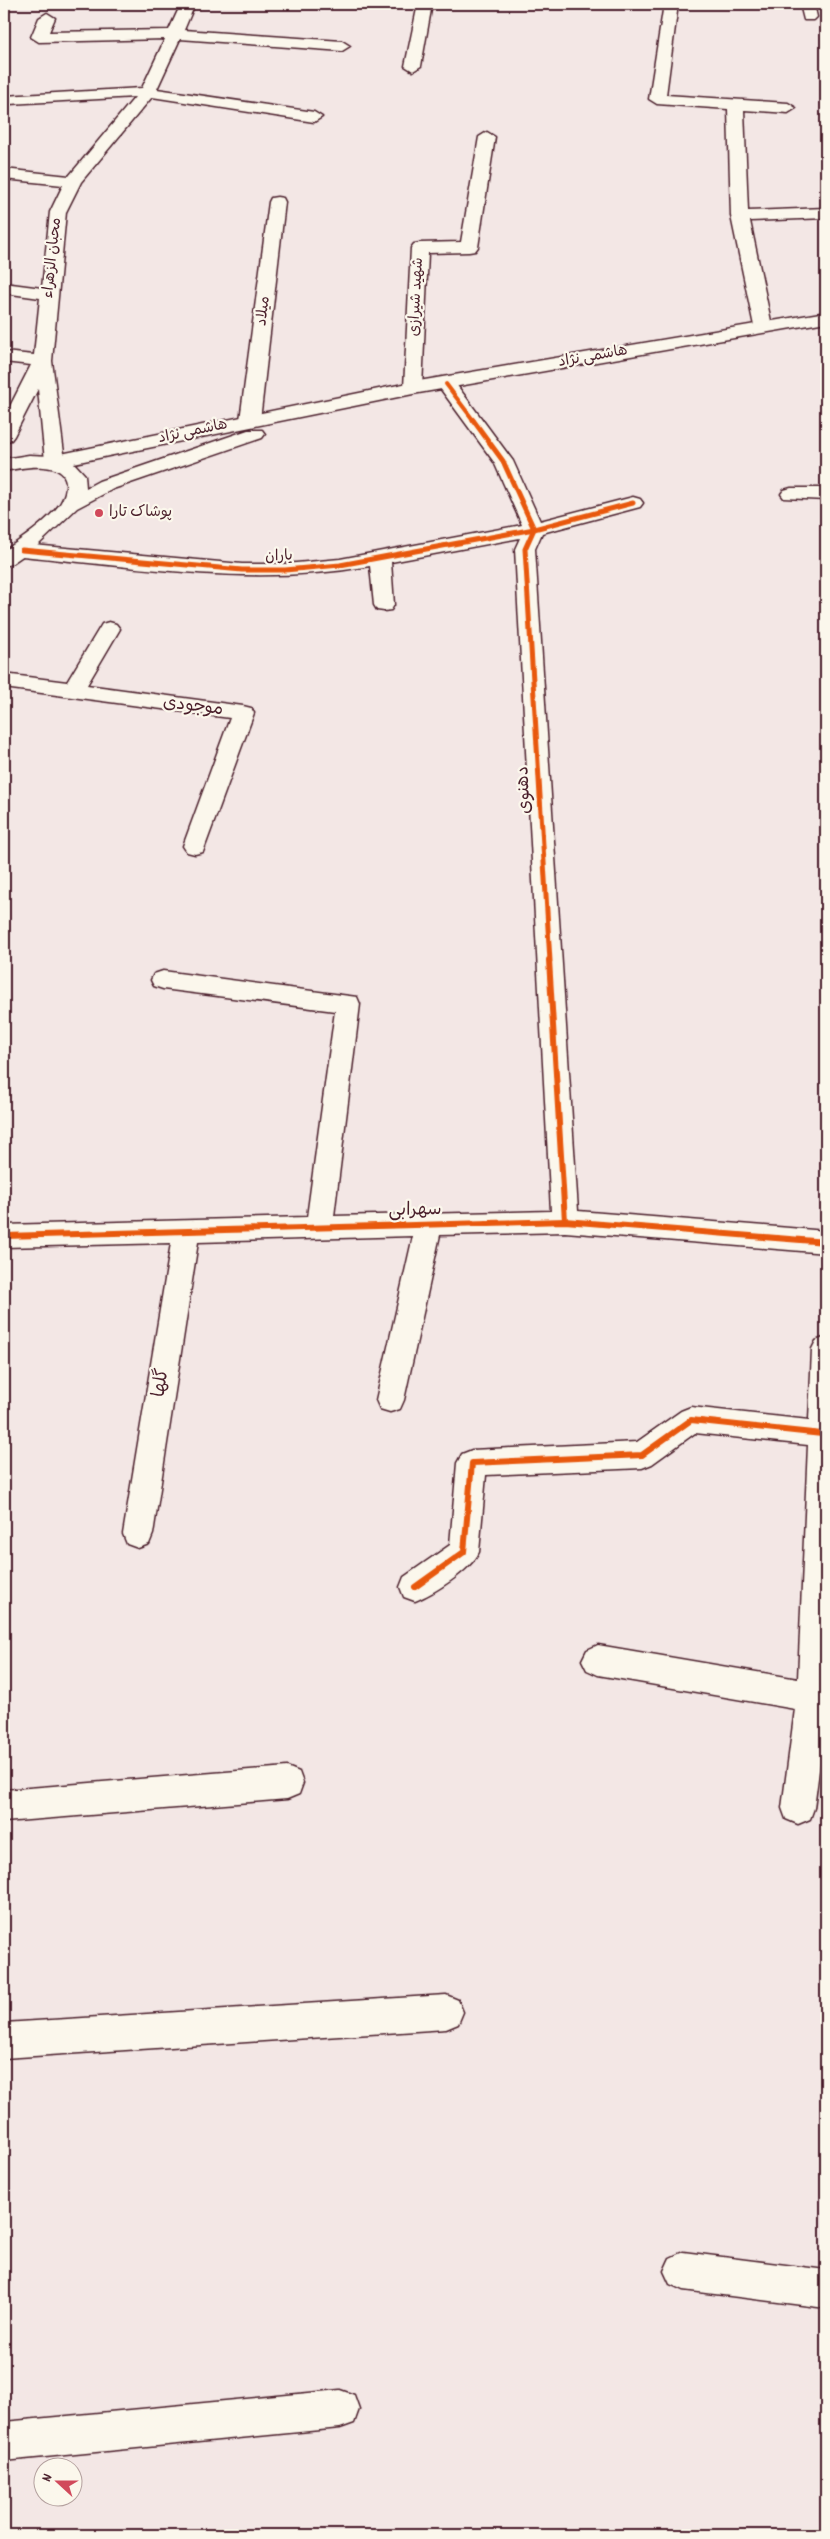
<svg xmlns="http://www.w3.org/2000/svg" width="830" height="2539" viewBox="0 0 830 2539" font-family="Dekko,'Playpen Sans Arabic',sans-serif">
	<style>
		.lines { fill: none; stroke-linecap: round; stroke-linejoin: round }
		.minor-casing { stroke: #4a1f2b; stroke-width: 3 }
		.major-casing { stroke: #4a1f2b; stroke-width: 3 }
		.minor { fill: #fbf7ec; fill-rule: evenodd }
		.major { fill: #fbf7ec; fill-rule: evenodd }
		.cycleway-far2-casing { stroke: #fbf7ec; stroke-width: 5.5 }
		.cycleway-far1-casing { stroke: #fbf7ec; stroke-width: 8 }
		.cycleway-casing { stroke: #fbf7ec; stroke-width: 9 }
		.cycleway-far2 { stroke: #e8590c; stroke-width: 4 }
		.cycleway-far1 { stroke: #e8590c; stroke-width: 5 }
		.cycleway { stroke: #e8590c; stroke-width: 6 }
		.poi-dot { fill: #d1495b; stroke: #fbf7ec; stroke-width: 2 }
		.labels { text-anchor: middle; dominant-baseline: central; stroke-width: 4.5; stroke-linejoin: round; paint-order: stroke }
		.far-street-label { font-size: 15px; fill: #4a1f2b; stroke: #fbf7ec }
		.far-poi-label { font-size: 15px; fill: #4a1f2b; stroke: #fbf7ec; text-anchor: start }
		.street-label { font-size: 18px; fill: #4a1f2b; stroke: #fbf7ec }
	</style>
	<rect width="100%" height="100%" fill="#f3e7e5"/>
	<filter id="ink" filterUnits="userSpaceOnUse"><feTurbulence type="fractalNoise" baseFrequency=".02" numOctaves="2"/><feDisplacementMap in="SourceGraphic" scale="10" xChannelSelector="R" yChannelSelector="G"/><feConvolveMatrix kernelMatrix="1 2 1 2 8 2 1 2 1" color-interpolation-filters="sRGB"/></filter>
	<g filter="url(#ink)">
		<g class="lines">
			<g class="minor-casing">
				<g id="minor">
					<polygon points="181,4 195,4 184,30 342,41 350,46 342,51 180,39 157,89 314,112 322,117 314,122 152,97 81,182 66,212 52,361 65,461 62,465 48,465 45,461 38,389 14,436 11,440 4,442 4,418 31,365 4,362 4,352 34,355 40,298 4,293 4,283 42,288 50,212 63,185 4,179 4,169 69,176 135,97 9,104 4,102 4,96 142,88 165,39 39,42 31,37 39,18 47,13 55,18 49,32 169,30"/>
					<polygon points="418,4 432,4 421,66 413,71 405,66"/>
					<polygon points="664,4 678,4 666,95 788,103 796,108 788,113 744,110 748,211 826,208 826,218 750,221 772,326 769,330 757,330 754,326 731,216 728,109 657,104 649,99"/>
					<polygon points="800,4 814,4 817,17 814,20 804,20"/>
					<polygon points="487,132 495,137 478,247 475,251 469,252 428,253 422,388 420,392 406,392 404,388 411,248 414,244 420,243 461,242 479,137"/>
					<polygon points="277,197 283,198 285,202 260,420 257,424 243,424 240,420 269,202 271,198"/>
					<path d="M446,378l7,2 60,81 27,60 93,-24 7,2 3,4 -3,4 -98,26 -7,16 43,662 248,20v22l-261,-21 -125,3 -36,165 -4,9 -10,3 -10,-3 -4,-9 37,-164 -215,6 -45,292 -4,10 -11,4 -11,-4 -4,-10 48,-291 -167,4v-22l303,-8 28,-206 -172,-22 -9,-3 -3,-6 3,-6 9,-3 194,26 3,7 -26,212 217,-5 -36,-662 5,-11 -129,24 3,43 -3,5 -7,1 -7,-1 -3,-5 -4,-39c-115,21 -232,1 -348,-10l-7,-2 -3,-4 3,-4 7,-2 220,20h43l55,-5 182,-34 -28,-63 -57,-78 2,-4z"/>
					<polygon points="791,488 826,488 826,500 784,498 781,494 784,490"/>
					<polygon points="109,622 116,624 120,629 87,685 243,706 251,708 254,713 203,852 195,854 187,852 183,846 230,718 4,688 4,674 67,682 102,624"/>
					<path d="M826,1337v380l-12,91 -4,11 -12,5 -12,-5 -4,-11 13,-99 -197,-34 -11,-5 -5,-10 5,-10 11,-5 200,34 10,-234 -113,-12 -43,31 -10,4 -156,7 -7,77c-8,18 -46,42 -64,49l-11,-4 -4,-10 4,-10 46,-32 7,-82 5,-9 10,-4 165,-8 44,-31 10,-4 118,13 3,-71 4,-8z"/>
					<polygon points="287,1767 299,1772 303,1783 299,1794 287,1799 4,1822 4,1790"/>
					<polygon points="446,1995 458,2000 463,2012 458,2024 446,2029 4,2058 4,2023"/>
					<polygon points="683,2252 826,2270 826,2308 683,2290 670,2284 664,2271 670,2258"/>
					<polygon points="340,2390 354,2395 359,2409 354,2423 340,2428 4,2461 4,2422"/>
				</g>
			</g>
			<g class="major-casing">
				<path id="major" d="M826,312v10l-413,72 -339,69 11,12 1,13 13,-7 149,-51h14l3,4 -3,4 -149,51 -36,19 -40,38 -26,18 -7,2v-15c19,-13 42,-28 56,-47 4,-6 7,-16 6,-22 -3,-23 -46,-14 -62,-11v-12l25,-4 22,1 362,-74z"/>
			</g>
			<use href="#minor" class="minor"/>
			<use href="#major" class="major"/>
			<g class="cycleway-far2-casing">
				<polyline id="cycleway-far2" points="446,384 474,421"/>
			</g>
			<g class="cycleway-far1-casing">
				<g id="cycleway-far1">
					<polyline points="473,420 503,461 534,529 525,549 550,961"/>
					<polyline points="22,550 242,570 285,570 340,565 534,529 633,503"/>
				</g>
			</g>
			<g class="cycleway-casing">
				<g id="cycleway">
					<polyline points="549,960 565,1221"/>
					<polyline points="4,1236 565,1221 826,1242"/>
					<polyline points="415,1587 464,1552 472,1463 642,1455 691,1420 822,1434"/>
				</g>
			</g>
			<use href="#cycleway-far2" class="cycleway-far2"/>
			<use href="#cycleway-far1" class="cycleway-far1"/>
			<use href="#cycleway" class="cycleway"/>
		</g>
	</g>
	<circle class="poi-dot" cx="99" cy="513" r="5"/>
	<g class="labels">
		<g class="far-street-label">
			<text transform="translate(53 258) rotate(-84)">محبان الزهراء</text>
			<text transform="translate(417 297) rotate(-87)">شهید شیرازی</text>
			<text transform="translate(264 311) rotate(-83)">میلاد</text>
			<text transform="translate(593 357) rotate(-10)">هاشمی نژاد</text>
			<text transform="translate(193 432) rotate(-12)">هاشمی نژاد</text>
			<text transform="translate(279 557) rotate(-2)">یاران</text>
		</g>
		<g class="far-poi-label">
			<text x="109" y="513">پوشاک تارا</text>
		</g>
		<g class="street-label">
			<text transform="translate(193 707) rotate(7)">موجودی</text>
			<text transform="translate(525 790) rotate(-93)">دهنوی</text>
			<text transform="translate(415 1211) rotate(-1)">سهرابی</text>
			<text transform="translate(162 1383) rotate(-81)">گلها</text>
		</g>
	</g>
	<rect width="830" height="2539" fill="none" stroke="#fbf7ec" stroke-width="20"/>
	<rect x="10" y="10" width="810" height="2519" fill="none" stroke="#4a1f2b" stroke-width="2" filter="url(#ink)"/>
	<g transform="translate(58 2482) rotate(291)"><circle r="24" fill="#fbf7ec" stroke="#b4a19f"/>
	<path d="M0-4L9 19L0 12L-9 19Z" fill="#d1495b"/>
	<text y="-8" font-size="14" font-weight="bold" text-anchor="middle" fill="#4a1f2b">N</text>
	</g>
</svg>
